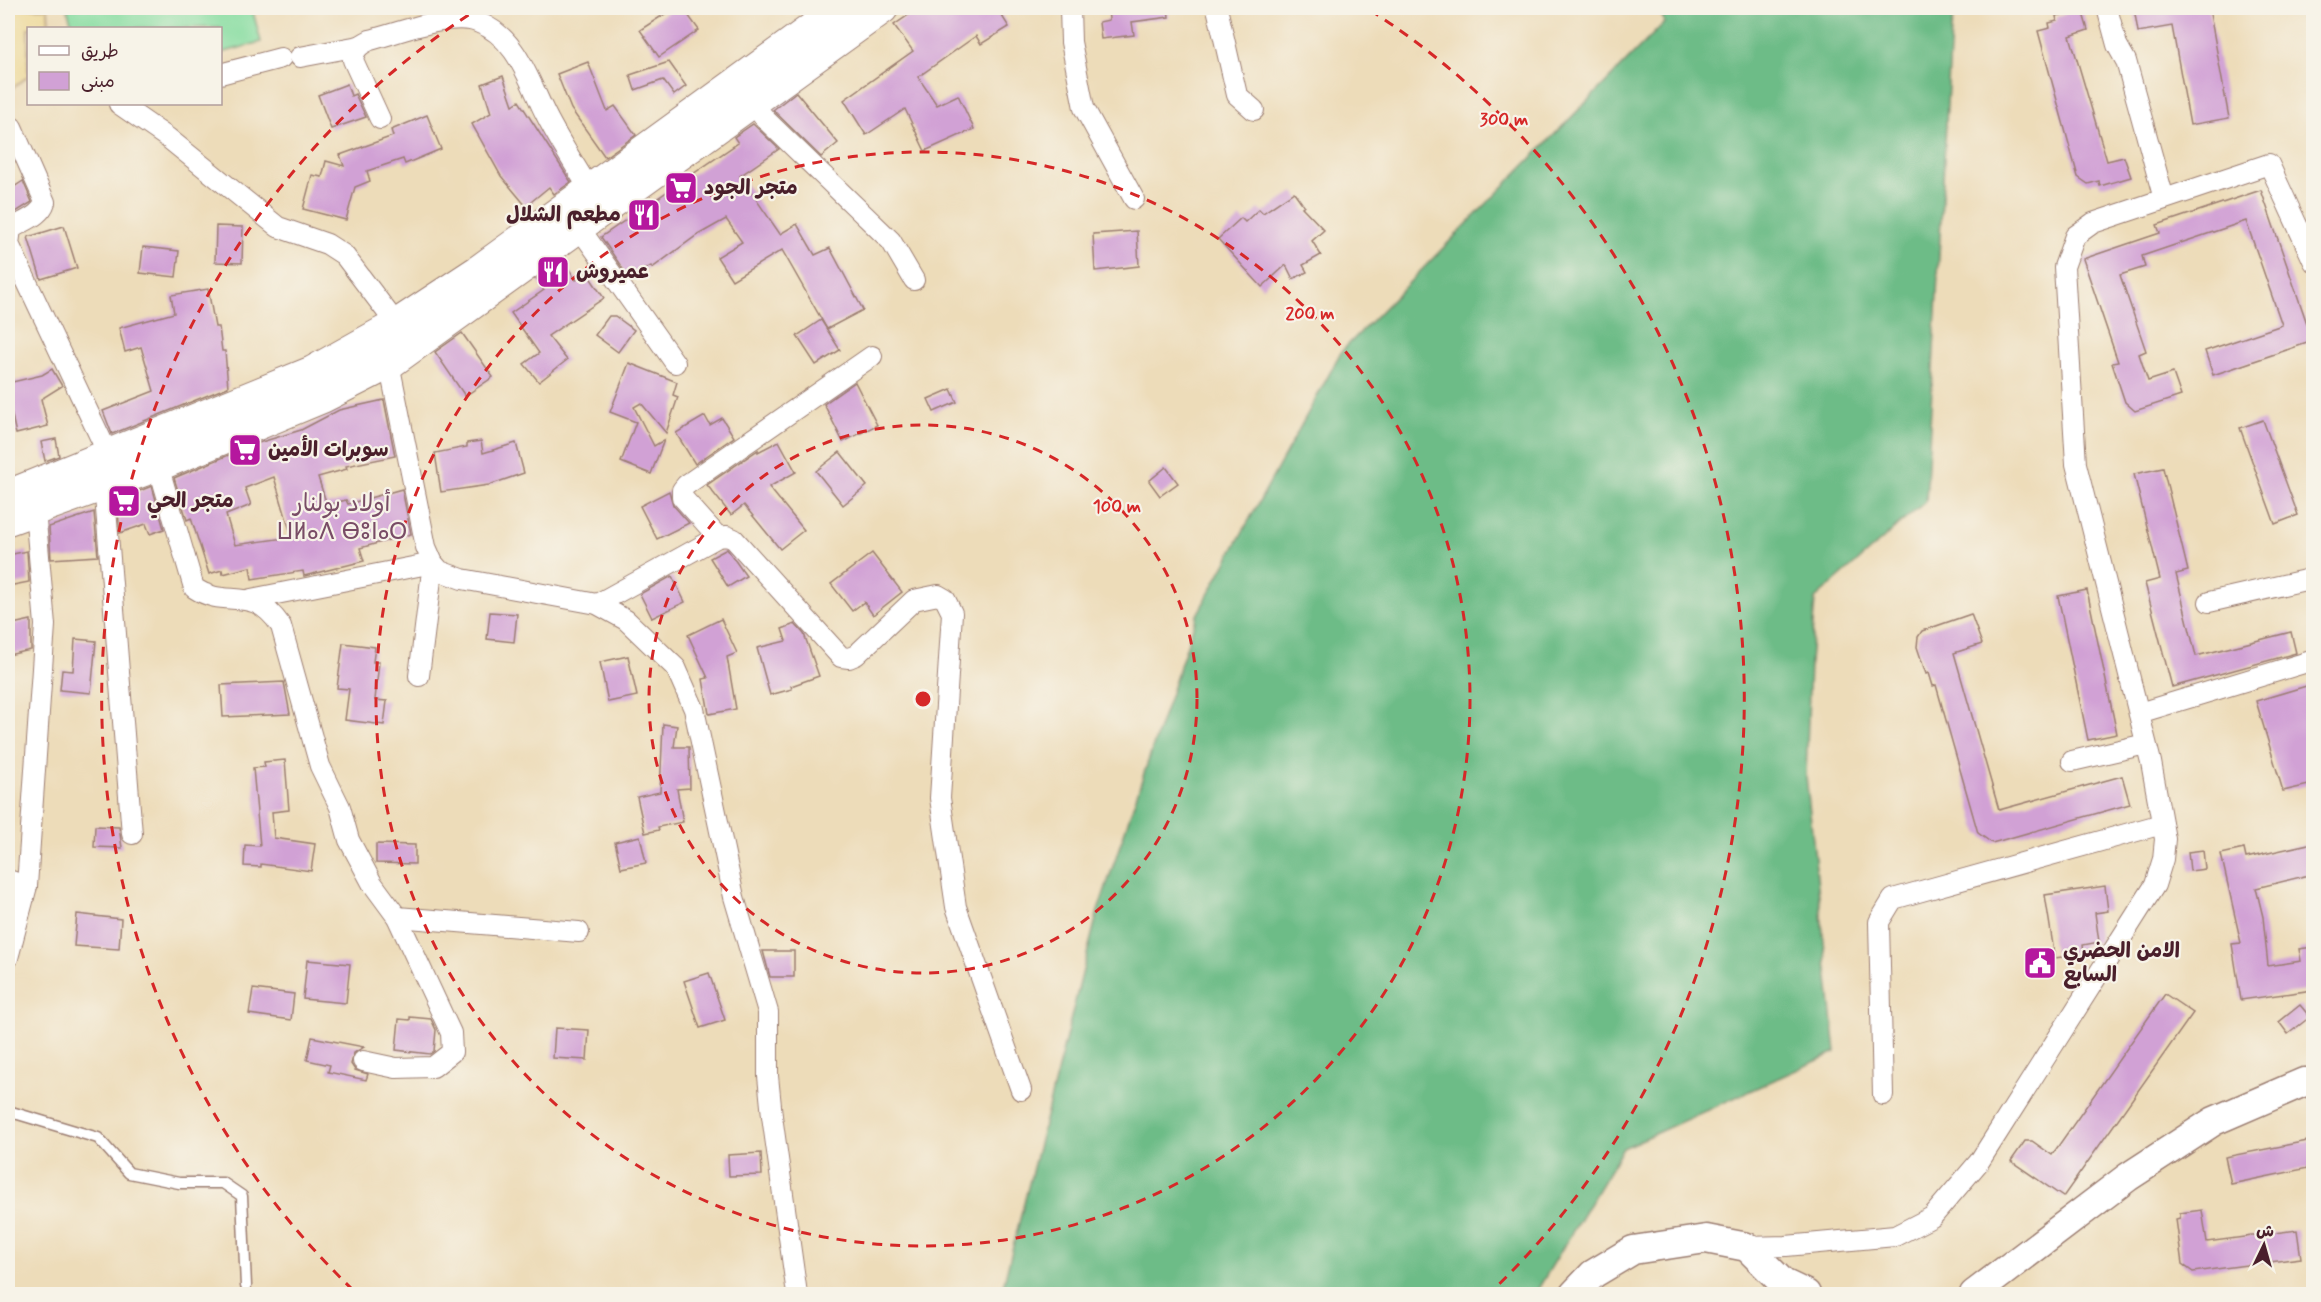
<svg xmlns="http://www.w3.org/2000/svg" width="2321" height="1302" viewBox="0 0 2321 1302" font-family="Mynerve,'Playpen Sans Arabic','Noto Sans Tifinagh',sans-serif">
	<style>
		.green { fill: #87dda1; stroke: #687e66; stroke-width: 1.5 }
		.forest { fill: #6dbc87; stroke: #5c6e59; stroke-width: 1.5 }
		.sand { fill: #eeda9e; stroke: #9c7c64; stroke-width: 1.5 }
		.building { fill: #d1a1d5; fill-rule: evenodd }
		.lines { fill: none; stroke-linecap: round; stroke-linejoin: round }
		.lane-casing { stroke: #9c7e72; stroke-width: 13 }
		.street-casing { stroke: #9c7e72; stroke-width: 22 }
		.secondary-casing { stroke: #9c7e72; stroke-width: 31 }
		.primary-casing { stroke: #9c7e72; stroke-width: 34 }
		.lane { stroke: #fff; stroke-width: 10 }
		.street { stroke: #fff; stroke-width: 20 }
		.secondary { stroke: #fff; stroke-width: 28 }
		.primary { stroke: #fff; stroke-width: 32 }
		.ring { fill: none; stroke: #d62828; stroke-width: 3; stroke-dasharray: 10 8 }
		.labels { text-anchor: middle; dominant-baseline: central; stroke-width: 4.5; stroke-linejoin: round; paint-order: stroke }
		.poi-label { font-size: 21px; font-weight: bold; fill: #4a1f2b; stroke: #f7f3e8; text-anchor: start }
		.quarter-label { font-size: 24px; fill: #794c66; stroke: #f7f3e8 }
		.centre { fill: #d62828; stroke: #f7f3e8; stroke-width: 3 }
		.ring-label { font-size: 18px; text-anchor: middle; font-weight: bold; fill: #d62828; stroke: #f7f3e8; stroke-width: 4.5; stroke-linejoin: round; paint-order: stroke }
	</style>
	<rect width="100%" height="100%" fill="#f7f3e8"/>
	<filter id="ink" filterUnits="userSpaceOnUse"><feTurbulence type="fractalNoise" baseFrequency=".0167" numOctaves="2"/><feDisplacementMap in="SourceGraphic" scale="12" xChannelSelector="R" yChannelSelector="G"/><feConvolveMatrix kernelMatrix="1 2 1 2 8 2 1 2 1" color-interpolation-filters="sRGB"/></filter>
	<filter id="wash" filterUnits="userSpaceOnUse"><feTurbulence type="fractalNoise" baseFrequency=".008" numOctaves="4" result="noise"/><feDisplacementMap in="SourceGraphic" scale="24" xChannelSelector="R" yChannelSelector="G"/><feGaussianBlur stdDeviation="1.35" result="paint"/><feColorMatrix in="noise" values="0 0 0 0 0 0 0 0 0 0 0 0 0 0 0 0 0 1.4 0 .05"/><feComposite in="paint" operator="in"/></filter>
	<g filter="url(#wash)">
		<rect width="100%" height="100%" fill="#eddcb9"/>
		<polygon class="green" points="67,8 252,8 261,42 221,53 220,28 73,28"/>
		<polygon class="forest" points="1659,8 1955,8 1951,29 1926,501 1815,599 1810,662 1806,776 1836,1052 1623,1148 1535,1294 1001,1294 1098,911 1197,615 1342,351 1664,23"/>
		<polygon class="sand" points="8,8 48,8 49,28 28,28 28,76 8,92"/>
		<g id="blocks">
			<g class="building">
				<polygon points="674,8 683,8 699,30 659,57 640,30"/>
				<polygon points="919,8 997,8 1009,27 981,44 976,36 918,77 937,105 958,95 974,129 925,151 905,109 866,135 844,100 913,51 894,25"/>
				<polygon points="1108,8 1168,8 1169,17 1132,22 1134,35 1101,39 1099,22 1109,20"/>
				<polygon points="2134,8 2209,8 2229,118 2190,125 2172,26 2138,32"/>
				<polygon points="2082,10 2088,30 2070,36 2107,161 2124,157 2131,177 2100,186 2099,181 2088,184 2078,177 2038,31 2050,28 2049,23 2057,21 2056,16"/>
				<polygon points="588,62 607,111 615,106 636,135 605,157 571,109 557,74"/>
				<polygon points="669,62 686,86 674,95 663,80 635,90 630,75"/>
				<polygon points="503,76 513,105 519,101 571,182 554,194 549,187 526,206 501,176 472,124 491,113 482,84"/>
				<polygon points="347,84 351,96 355,94 366,117 331,129 318,95"/>
				<polygon points="796,92 838,143 821,157 773,110"/>
				<polygon points="427,115 441,149 405,164 403,159 367,171 370,181 355,187 346,220 303,209 312,175 322,177 326,161 344,166 340,155 393,136 391,130"/>
				<polygon points="753,124 779,149 740,176 780,234 797,224 815,255 830,248 863,310 827,329 782,250 732,280 717,257 742,242 726,219 696,236 652,268 651,266 629,278 601,237 738,143 734,137"/>
				<polygon points="23,181 32,202 8,217 8,191"/>
				<polygon points="2261,190 2313,341 2213,375 2205,351 2282,325 2246,221 2142,256 2145,267 2120,275 2146,351 2139,354 2148,381 2173,373 2181,396 2135,411 2125,402 2112,363 2118,362 2083,259 2160,233 2157,225"/>
				<polygon points="1294,192 1304,206 1302,207 1324,230 1312,241 1321,255 1303,265 1307,272 1293,279 1286,265 1262,287 1218,239 1241,218 1245,222 1259,209 1263,213"/>
				<polygon points="64,226 77,268 41,279 28,237"/>
				<polygon points="216,226 243,227 242,263 215,262"/>
				<polygon points="1137,231 1139,266 1095,271 1093,234"/>
				<polygon points="143,247 179,251 176,277 140,273"/>
				<polygon points="563,260 576,280 587,273 604,298 548,336 567,360 539,382 524,364 539,353 511,313 544,290 537,279"/>
				<polygon points="208,289 215,327 219,327 222,351 225,351 228,387 112,434 103,411 154,391 141,347 125,352 119,328 174,313 171,295"/>
				<polygon points="609,316 615,316 634,330 618,352 595,335"/>
				<polygon points="821,320 840,350 816,365 797,336"/>
				<polygon points="462,333 493,377 465,396 435,352"/>
				<polygon points="629,363 677,382 673,395 678,397 666,433 641,403 634,407 654,446 664,440 651,474 621,462 636,422 610,412"/>
				<polygon points="52,369 62,386 41,399 48,426 16,434 8,397 8,383 42,375"/>
				<polygon points="855,382 877,425 843,442 824,404"/>
				<polygon points="951,389 957,402 934,412 928,399"/>
				<path d="M384,400l11,56 -49,10 1,3 -29,8 9,28 19,-5 2,4 54,-15 9,45 -51,14 4,13 -60,15 -1,-5 -51,8 -2,-12 -27,7 -1,-4 -13,4 -18,-56 -4,2 -13,-42 81,-34 46,-14 38,-20zM274,477l18,60 -57,8 -9,-30 25,-10 -6,-17z"/>
				<polygon points="705,416 710,425 722,418 734,437 695,464 676,433"/>
				<polygon points="2263,420 2298,515 2275,524 2240,428"/>
				<polygon points="56,439 59,456 45,461 41,442"/>
				<polygon points="481,441 483,453 516,443 524,473 489,485 441,492 435,453 467,447 467,443"/>
				<polygon points="779,441 796,472 769,487 804,530 780,549 744,505 731,515 707,485 758,450 758,452"/>
				<polygon points="840,452 867,486 843,505 816,471"/>
				<polygon points="1166,467 1178,483 1160,496 1149,481"/>
				<polygon points="2163,468 2188,571 2176,574 2196,656 2291,632 2296,653 2172,687 2145,583 2160,579 2134,474"/>
				<polygon points="152,486 164,529 150,534 146,524 120,533 117,500"/>
				<polygon points="669,491 673,505 689,523 657,539 640,506"/>
				<polygon points="94,512 98,556 51,559 49,527"/>
				<polygon points="727,549 746,576 728,587 710,558"/>
				<polygon points="27,551 29,582 8,586 8,555"/>
				<polygon points="872,553 902,592 873,615 864,602 852,611 831,584"/>
				<polygon points="672,576 685,602 652,618 640,594"/>
				<polygon points="2087,590 2117,734 2088,740 2058,596"/>
				<polygon points="490,612 517,614 514,642 487,639"/>
				<polygon points="1971,614 1982,644 1954,653 1999,810 2122,776 2130,804 1992,843 1978,833 1936,685 1933,686 1929,673 1926,674 1917,647 1918,637 1922,631"/>
				<polygon points="721,619 737,653 727,657 736,709 709,714 703,679 708,678 688,635"/>
				<polygon points="31,620 31,650 8,655 8,625"/>
				<polygon points="795,624 804,634 819,676 791,686 792,689 770,695 757,648 786,641 782,629"/>
				<polygon points="75,639 96,641 91,693 60,690 62,670 73,671"/>
				<polygon points="343,643 375,647 373,662 379,662 375,700 387,701 384,725 345,720 349,689 337,688"/>
				<polygon points="628,656 637,696 608,702 600,662"/>
				<polygon points="284,682 290,714 223,717 221,685"/>
				<polygon points="2313,684 2313,784 2283,791 2256,701"/>
				<polygon points="663,724 677,726 674,747 689,747 690,788 677,789 683,822 658,827 659,830 645,833 637,797 660,792"/>
				<polygon points="285,760 289,810 272,812 274,838 315,844 311,871 261,864 261,867 244,866 245,845 260,846 253,768 265,767 264,762"/>
				<polygon points="95,826 119,827 122,848 94,847"/>
				<polygon points="640,836 646,863 621,868 615,842"/>
				<polygon points="2313,843 2313,874 2256,888 2263,917 2268,966 2301,961 2299,949 2313,947 2313,990 2241,1000 2232,944 2241,943 2221,854 2244,849 2246,858"/>
				<polygon points="376,844 415,845 415,864 376,863"/>
				<polygon points="2203,850 2205,869 2190,871 2188,852"/>
				<polygon points="2105,886 2108,911 2095,913 2099,942 2083,945 2084,954 2055,958 2045,895"/>
				<polygon points="77,914 121,919 119,949 74,946"/>
				<polygon points="763,951 794,951 794,977 770,977"/>
				<polygon points="307,960 350,964 346,1003 303,999"/>
				<polygon points="709,973 725,1020 700,1028 684,981"/>
				<polygon points="253,989 294,994 291,1020 249,1014"/>
				<polygon points="2165,994 2193,1013 2063,1197 2011,1161 2025,1141 2032,1141 2052,1155"/>
				<polygon points="2300,1005 2310,1017 2288,1034 2279,1022"/>
				<polygon points="410,1017 431,1019 436,1030 434,1051 430,1054 396,1050 399,1019 410,1020"/>
				<polygon points="555,1028 589,1030 587,1060 553,1058"/>
				<polygon points="312,1037 364,1047 354,1053 351,1064 355,1070 368,1074 366,1080 328,1072 330,1065 307,1060"/>
				<polygon points="2313,1140 2313,1167 2231,1184 2225,1157"/>
				<polygon points="761,1153 762,1175 729,1176 728,1155"/>
				<polygon points="2202,1210 2207,1242 2297,1230 2301,1258 2193,1272 2182,1264 2176,1219 2180,1218 2180,1213"/>
			</g>
		</g>
	</g>
	<g filter="url(#ink)">
		<use href="#blocks" fill-opacity="0" stroke="#9c7e72" stroke-width="1.5"/>
		<g class="lines">
			<g class="lane-casing">
				<polyline id="lane" points="8,1111 98,1138 129,1173 179,1183 223,1183 242,1196 246,1286"/>
			</g>
			<g class="street-casing">
				<g id="street">
					<polyline points="1070,8 1071,42 1084,108 1134,199"/>
					<polyline points="1217,8 1237,95 1254,110"/>
					<polyline points="2107,8 2117,45 2126,61 2164,199"/>
					<polyline points="300,57 359,46"/>
					<polyline points="220,74 281,58"/>
					<polyline points="751,102 767,121 891,241 914,280"/>
					<polyline points="119,104 168,138 278,227 327,244 344,255 397,325"/>
					<path d="M380,119l-27,-59c2,-12 7,-15 17,-20 28,-7 80,-28 107,-18 40,14 52,60 69,93 13,26 29,50 44,75"/>
					<path d="M12,127l33,75c-4,14 -22,19 -34,27l-2,15 100,212"/>
					<polyline points="578,226 675,363"/>
					<polyline points="872,356 686,485 682,490 682,497 718,537 727,536 734,539 841,657 849,658 856,655 914,600 938,595 945,599 952,613 940,798 956,907 1021,1090"/>
					<polyline points="389,363 426,547 433,563 440,571 462,579 597,604 626,620 676,668 694,709 734,897 768,1012 768,1076 772,1116 797,1294"/>
					<path d="M158,465l36,123c35,23 57,-6 87,38l39,140 20,41 9,33 23,43 25,34 54,116 1,19 -19,15 -37,1 -33,-7"/>
					<polyline points="104,484 132,834"/>
					<polyline points="251,599 433,563 419,676"/>
					<polyline points="2209,602 2314,578"/>
					<polyline points="597,604 718,537"/>
					<polyline points="2139,713 2314,660"/>
					<polyline points="2072,761 2146,744"/>
					<polyline points="8,880 27,886"/>
					<polyline points="397,917 579,932"/>
					<polyline points="8,958 27,886 45,625 35,510"/>
					<polyline points="1883,1095 1879,922 1893,899 2162,824"/>
					<polyline points="1747,1247 1786,1246 1895,1236 1932,1217 1979,1162 2155,885 2163,859 2165,839 2151,762 2076,464 2064,267 2075,236 2093,223 2269,164 2314,262"/>
				</g>
			</g>
			<g class="secondary-casing">
				<g id="secondary">
					<polyline points="1574,1294 1593,1274 1633,1250 1706,1239 1747,1247 1783,1283 1806,1294"/>
					<polyline points="1974,1294 2128,1177 2214,1121 2304,1082 2314,1083"/>
				</g>
			</g>
			<g class="primary-casing">
				<g id="primary">
					<polyline points="8,496 313,372 397,325 479,271 841,8"/>
					<polyline points="8,519 158,465 322,397 389,363 882,8"/>
				</g>
			</g>
			<use href="#lane" class="lane"/>
			<use href="#street" class="street"/>
			<use href="#secondary" class="secondary"/>
			<use href="#primary" class="primary"/>
		</g>
	</g>
	<g class="ring">
		<circle cx="923" cy="699" r="274"/>
		<circle cx="923" cy="699" r="547"/>
		<path d="M353 1290A821 821 0 0 1 476 10M1370 10A821 821 0 0 1 1493 1290"/>
	</g>
	<defs>
		<g id="supermarket-square" transform="scale(1.725)"><rect x="-9" y="-9" width="18" height="18" rx="4" fill="#b5179e" stroke="#f7f3e8"/><path d="M-6-5.5h2.5l.6 2H6L4.5 2H-2.5L-4.4-4H-6ZM-1.5 3.2a1.3 1.3 0 1 0 .1 0ZM3 3.2a1.3 1.3 0 1 0 .1 0Z" fill="#fff"/></g>
		<g id="restaurant-square" transform="scale(1.725)"><rect x="-9" y="-9" width="18" height="18" rx="4" fill="#b5179e" stroke="#f7f3e8"/><path d="M-5-6h1v4h1v-4h1v4h1v-4h1v5L-1.5 .5V6h-2V.5L-5-1ZM5-6V6H3V1.5H1.5Q1.5-4 5-6Z" fill="#fff"/></g>
		<g id="civic-square" transform="scale(1.725)"><rect x="-9" y="-9" width="18" height="18" rx="4" fill="#b5179e" stroke="#f7f3e8"/><path d="M-.6-6.5H3V-4.5H.6V-3L4-1V1h2V6H-6V1h2V-1L-.6-3ZM-1.2 2.5V6h2.4V2.5Z" fill="#fff"/></g>
	</defs>
	<g fill-rule="evenodd">
		<use href="#supermarket-square" x="681" y="188"/>
		<use href="#restaurant-square" x="644" y="215"/>
		<use href="#restaurant-square" x="553" y="272"/>
		<use href="#supermarket-square" x="245" y="450"/>
		<use href="#supermarket-square" x="124" y="501"/>
		<use href="#civic-square" x="2040" y="963"/>
	</g>
	<g class="labels">
		<g class="poi-label">
			<text x="704" y="188">متجر الجود</text>
			<text x="621" y="215" text-anchor="end">مطعم الشلال</text>
			<text x="576" y="272">عميروش</text>
			<text x="268" y="450">سوبرات الأمين</text>
			<text x="147" y="501">متجر الحي</text>
			<text x="2063" y="951">الامن الحضري<tspan x="2063" dy="24">السابع</tspan></text>
		</g>
		<g class="quarter-label">
			<text x="342" y="504">أولاد بولنار<tspan x="342" dy="28">ⵡⵍⴰⴷ ⴱⵓⵏⴰⵔ</tspan></text>
		</g>
	</g>
	<circle cx="923" cy="699" r="9" class="centre"/>
	<g class="ring-label">
		<text x="1504" y="125">300 m</text>
		<text x="1310" y="319">200 m</text>
		<text x="1117" y="512">100 m</text>
	</g>
	<rect width="2321" height="1302" fill="none" stroke="#f7f3e8" stroke-width="30"/>
	<rect x="27" y="27" width="195" height="78" fill="#f7f3e8" stroke="#b29e9c" stroke-width="1.5"/>
	<rect x="39" y="46" width="30" height="9" fill="#ffffff" stroke="#b29e9c" stroke-width="1.5"/>
	<text x="81" y="57" font-size="18" fill="#4a1f2b">طريق</text>
	<rect x="39" y="72" width="30" height="18" fill="#d1a1d5" stroke="#b29e9c" stroke-width="1.5"/>
	<text x="81" y="87" font-size="18" fill="#4a1f2b">مبنى</text>
	<g transform="translate(2264 1245) rotate(5)" stroke="#f7f3e8" stroke-width="4.5" paint-order="stroke">
	<path d="M0-4.5L10 22L0 15L-10 22Z" fill="#4a1f2b"/>
	<text y="-9" font-size="16" font-weight="bold" text-anchor="middle" fill="#4a1f2b">ش</text>
	</g>
</svg>
